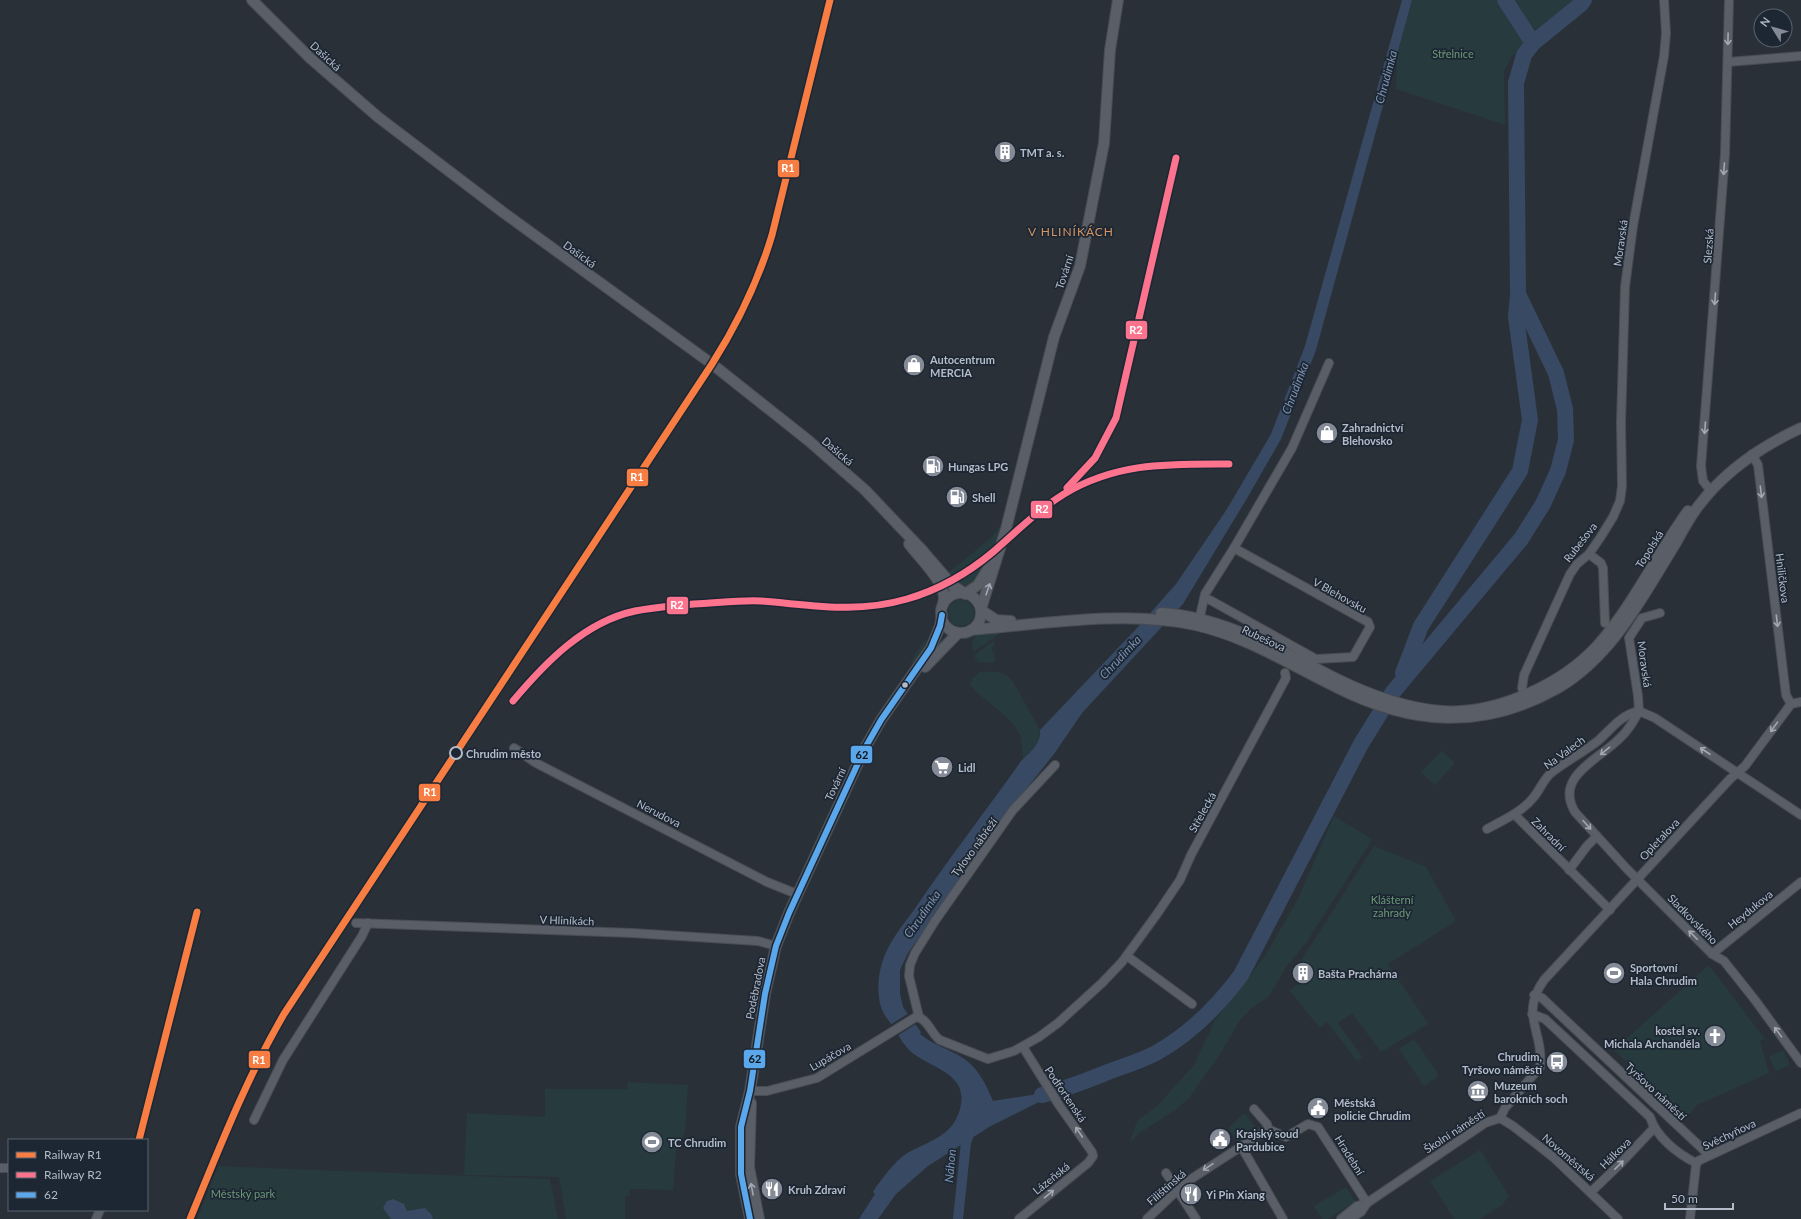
<svg xmlns="http://www.w3.org/2000/svg" width="1801" height="1219" viewBox="0 0 1801 1219" font-family="Lato,sans-serif">
	<style>
		.green { fill: #273a3e }
		.water { fill: #384963 }
		.pier { fill: #2a3038 }
		.lines { fill: none; stroke-linecap: round; stroke-linejoin: round }
		.canal { stroke: #384963; stroke-width: 10 }
		.river { stroke: #384963; stroke-width: 16 }
		.minor-casing { stroke: #484c53; stroke-width: 10 }
		.tertiary-casing { stroke: #484c53; stroke-width: 12 }
		.minor { stroke: #5a5e66; stroke-width: 8 }
		.tertiary { stroke: #5a5e66; stroke-width: 10 }
		.bus-1-casing { stroke: #1d2633; stroke-width: 9 }
		.bus-1 { stroke: #5aa8eb; stroke-width: 6 }
		.rail-1-casing { stroke: #1d2633; stroke-width: 10 }
		.rail-2-casing { stroke: #1d2633; stroke-width: 10 }
		.rail-1 { stroke: #f77d43; stroke-width: 7 }
		.rail-2 { stroke: #fc738d; stroke-width: 7 }
		.oneway { stroke: #a2a9b5 }
		.bus-dot { fill: #b4bcc9; stroke: #1d2633; stroke-width: 1.5 }
		.stop-dot { fill: #1d2633; stroke: #b4bcc9; stroke-width: 2 }
		.labels { text-anchor: middle; dominant-baseline: central; stroke-width: 3.5; stroke-linejoin: round; paint-order: stroke }
		.park-label { font-size: 11px; fill: #6b9a76; stroke: #1d2633 }
		.street-label { font-size: 11px; fill: #b4bcc9; stroke: #1d2633 }
		.poi-label { font-size: 11px; font-weight: bold; fill: #b4bcc9; stroke: #1d2633; text-anchor: start }
		.stop-label { font-size: 11px; font-weight: bold; fill: #b4bcc9; stroke: #1d2633; text-anchor: start }
		.water-label { font-size: 12px; font-style: italic; fill: #7c92b1; stroke: #1d2633 }
		.neighbourhood-label { font-size: 12px; letter-spacing: 1px; fill: #d59563; stroke: #1d2633 }
		.line-badge { stroke: #1d2633; stroke-width: 1.5 }
		.badge-label { font-size: 11px; text-anchor: middle; font-weight: bold; fill: #fff }
		.pale-badge-label { font-size: 11px; text-anchor: middle; font-weight: bold; fill: #111 }
	</style>
	<rect width="100%" height="100%" fill="#2a3038"/>
	<g class="green">
		<polygon points="1412,0 1575,0 1512,56 1504,71 1505,125 1396,89 1397,55"/>
		<polygon points="1003,522 996,544 974,561 950,576 947,574 992,537"/>
		<path d="M988,561c-7,13 -15,32 -32,21z"/>
		<circle cx="961" cy="613" r="13"/>
		<path d="M1002,631c-4,5 -22,16 -28,21l-2,-9 4,-8z"/>
		<polygon points="926,640 931,641 920,657 909,665 923,642"/>
		<polygon points="994,640 995,644 991,648 995,656 995,661 991,663 978,662 974,656"/>
		<path d="M980,672c13,0 23,-2 32,8l28,50 -2,13 -15,16c-2,-9 0,-18 -3,-24 -11,-22 -35,-32 -50,-50l2,-6z"/>
		<polygon points="1442,751 1455,763 1435,785 1421,772"/>
		<polygon points="1334,816 1372,839 1368,846 1306,943 1287,966 1269,996 1252,1008 1240,1020 1220,1054 1189,1098 1178,1108 1138,1134 1130,1142 1137,1121 1157,1106 1194,1065 1215,1020 1265,956 1298,899"/>
		<polygon points="1374,846 1426,867 1456,921 1388,964 1428,1024 1381,1052 1352,1013 1338,1023 1362,1057 1357,1061 1327,1022 1320,1028 1289,990 1310,977 1311,972 1308,967 1302,965 1297,967"/>
		<polygon points="1709,965 1765,1039 1760,1041 1769,1073 1697,1105 1686,1118 1614,1050"/>
		<polygon points="1414,1039 1437,1072 1437,1077 1424,1086 1399,1049"/>
		<polygon points="1783,1050 1790,1065 1776,1071 1769,1057"/>
		<polygon points="628,1082 688,1085 685,1133 681,1140 677,1140 673,1190 629,1189 630,1195 625,1196 625,1219 566,1219 559,1177 464,1175 467,1113 545,1117 545,1089 627,1089"/>
		<polygon points="1244,1113 1255,1126 1255,1129 1238,1142 1228,1128"/>
		<polygon points="1480,1150 1509,1196 1502,1205 1480,1219 1454,1219 1430,1181"/>
		<polygon points="218,1166 550,1179 558,1219 197,1219"/>
		<polygon points="1346,1187 1355,1201 1328,1219 1322,1219 1314,1206"/>
	</g>
	<g class="water">
		<path d="M1402,0h10l-96,350 -35,89 -35,61 -63,104 -101,109 -28,41 -63,79 -20,31 -63,89 -8,17v24l3,13 18,25 -1,2c13,11 29,15 43,24 15,10 23,26 30,43l70,-11 -74,37 -61,39 -32,28 -18,25h-19l16,-25 -2,-2c6,-10 21,-29 30,-36 18,-13 45,-16 55,-41 16,-42 -26,-45 -48,-64 -6,-6 -10,-13 -14,-20 -3,-5 -7,-10 -10,-14 -10,-14 -9,-38 -4,-54 6,-21 22,-39 34,-56 33,-49 69,-95 103,-143 9,-12 22,-17 21,-34l97,-102 39,-44 51,-75 44,-75 34,-88z"/>
		<polygon points="393,1199 404,1204 407,1211 425,1208 431,1214 433,1219 391,1219 383,1208 387,1201"/>
	</g>
	<polygon class="pier" points="909,1013 916,1024 897,1036 890,1025"/>
	<g class="lines">
		<polyline class="canal" points="958,1219 966,1142 971,1130"/>
		<g class="river">
			<polyline points="1505,0 1533,43"/>
			<polyline points="1403,673 1421,626 1520,471 1530,420 1516,317 1518,294"/>
			<path d="M1042,1095c23,-6 44,-14 66,-23 16,-6 33,-11 48,-19 34,-19 62,-47 85,-78l120,-231 32,-52 128,-153 22,-35 15,-33 8,-31 -1,-31 -9,-36 -38,-79 -2,-211 8,-28 9,-12 48,-39 3,-4"/>
		</g>
		<g class="minor-casing">
			<g id="minor">
				<polyline points="1728,62 1801,56"/>
				<polyline points="1752,454 1758,465 1786,695 1791,704"/>
				<polyline points="1711,491 1703,481 1701,466 1725,154 1729,0"/>
				<polyline points="1589,554 1601,563 1603,568 1605,623"/>
				<polyline points="1210,600 1316,659 1353,657 1370,627 1368,622 1234,548"/>
				<polyline points="1198,625 1205,594 1234,548 1292,448 1329,363"/>
				<polyline points="1526,700 1522,688 1524,675 1570,574 1577,564 1589,554 1600,538 1613,517 1620,501 1622,486 1621,423 1625,287 1633,226 1664,56 1666,33 1664,0"/>
				<polyline points="514,748 536,763 767,882 797,894"/>
				<polyline points="1514,814 1610,910"/>
				<path d="M1801,815l-146,-97 -16,-7c-6,11 -11,20 -20,28 -21,21 -65,38 -44,73l52,57 85,85 12,7 31,39 46,63"/>
				<path d="M1487,829c16,-9 35,-17 46,-31 7,-8 10,-18 18,-25 15,-12 33,-21 48,-33 13,-12 22,-25 40,-29l-1,-15 -9,-58 13,-20 18,-5"/>
				<polyline points="1569,870 1587,846 1597,836"/>
				<polyline points="356,923 632,933 758,941 776,946"/>
				<polyline points="1712,954 1801,882"/>
				<polyline points="1127,956 1192,1004"/>
				<polyline points="1534,995 1542,998 1709,1155"/>
				<path d="M1532,1014l13,5 105,98c6,20 28,37 46,46"/>
				<polyline points="919,1017 909,976 910,965 915,953 935,921 1013,810 1055,765"/>
				<path d="M750,1091h17l50,-13 99,-61c11,0 16,18 24,23l48,19 26,-8 25,-14 19,-14 44,-40 20,-21 35,-48 23,-34 11,-25 95,-177 -1,-5"/>
				<polyline points="1254,1109 1267,1124 1268,1129"/>
				<path d="M1500,1118l5,-10 35,-41c4,-36 -21,-52 4,-87l186,-201 15,-13 46,-62 10,-2"/>
				<polyline points="1500,1118 1513,1126 1553,1157 1618,1219"/>
				<polyline points="254,1120 283,1060 362,936 368,923"/>
				<polyline points="1268,1129 1286,1137 1308,1124 1318,1127 1367,1203"/>
				<polyline points="1241,1146 1283,1219"/>
				<polyline points="0,1168 9,1168"/>
				<polyline points="1166,1173 1196,1219"/>
				<polyline points="1591,1192 1619,1165 1653,1129"/>
				<polyline points="96,1219 100,1210"/>
				<polyline points="1019,1219 1088,1163 1093,1156 1092,1152 1059,1105 1023,1047"/>
				<polyline points="1147,1219 1185,1183 1268,1129"/>
				<polyline points="1341,1219 1357,1206 1367,1203 1485,1123 1500,1118"/>
				<polyline points="1350,1219 1361,1212 1367,1203"/>
				<polyline points="1690,1219 1696,1165 1698,1161 1801,1113"/>
			</g>
		</g>
		<g class="tertiary-casing">
			<g id="tertiary">
				<polyline points="252,0 310,58 378,117 504,213 712,364 809,441 865,490 922,550 952,585 964,593"/>
				<path d="M909,544c11,15 41,42 34,60"/>
				<circle cx="961" cy="613" r="20"/>
				<polyline points="965,594 978,585 991,564"/>
				<polyline points="981,609 1006,529 1054,337 1080,266 1104,143 1110,50 1118,0"/>
				<polyline points="981,610 996,620 1011,621"/>
				<path d="M1161,613c63,4 116,36 172,64 34,17 71,31 109,34 53,4 119,-26 155,-65 36,-40 59,-91 91,-135"/>
				<path d="M971,630c71,-6 155,-20 224,-5 50,11 94,39 139,61 76,39 148,45 224,2 56,-33 86,-94 119,-147 7,-13 14,-26 23,-37 27,-35 62,-58 101,-76"/>
				<polyline points="925,667 958,633"/>
				<polyline points="751,1103 749,1167 759,1219"/>
				<polyline points="750,1219 741,1174 741,1127 750,1091 765,994 776,946 789,913 865,748 881,720 931,648 940,626 942,615"/>
			</g>
		</g>
		<use href="#minor" class="minor"/>
		<use href="#tertiary" class="tertiary"/>
		<g class="bus-1-casing">
			<polyline id="bus-1" points="750,1219 741,1174 741,1127 750,1091 765,994 776,946 789,913 865,748 881,720 931,648 940,626 942,615"/>
		</g>
		<use href="#bus-1" class="bus-1"/>
		<g class="rail-1-casing">
			<g id="rail-1">
				<polyline points="139,1140 197,912"/>
				<path d="M190,1219c29,-70 56,-140 94,-205l428,-650c26,-41 46,-82 60,-129l58,-235"/>
			</g>
		</g>
		<g class="rail-2-casing">
			<g id="rail-2">
				<polyline points="1067,488 1095,458 1116,418 1176,158"/>
				<path d="M513,701c32,-38 71,-79 122,-90 19,-4 40,-5 59,-7 23,-1 45,-4 67,-3 52,4 94,13 146,-2 31,-9 61,-26 86,-47 23,-20 45,-42 71,-58 53,-32 105,-30 165,-30"/>
			</g>
		</g>
		<use href="#rail-1" class="rail-1"/>
		<use href="#rail-2" class="rail-2"/>
	</g>
	<defs><path id="oneway-shaft" d="M-6 0H5M1.5-3L5.5 0L1.5 3" fill="none" stroke-width="1.6" stroke-linecap="round" stroke-linejoin="round"/></defs>
	<g class="oneway">
		<use href="#oneway-shaft" transform="translate(1728 39) rotate(91)"/>
		<use href="#oneway-shaft" transform="translate(1724 169) rotate(94)"/>
		<use href="#oneway-shaft" transform="translate(1715 299) rotate(94)"/>
		<use href="#oneway-shaft" transform="translate(1705 428) rotate(94)"/>
		<use href="#oneway-shaft" transform="translate(1761 492) rotate(83)"/>
		<use href="#oneway-shaft" transform="translate(988 589) rotate(-71)"/>
		<use href="#oneway-shaft" transform="translate(1777 621) rotate(83)"/>
		<use href="#oneway-shaft" transform="translate(1774 727) rotate(126)"/>
		<use href="#oneway-shaft" transform="translate(1605 751) rotate(141)"/>
		<use href="#oneway-shaft" transform="translate(1705 751) rotate(-147)"/>
		<use href="#oneway-shaft" transform="translate(1587 825) rotate(48)"/>
		<use href="#oneway-shaft" transform="translate(1693 935) rotate(-135)"/>
		<use href="#oneway-shaft" transform="translate(1778 1032) rotate(-126)"/>
		<use href="#oneway-shaft" transform="translate(1079 1132) rotate(-124)"/>
		<use href="#oneway-shaft" transform="translate(1619 1165) rotate(-45)"/>
		<use href="#oneway-shaft" transform="translate(1208 1167) rotate(146)"/>
		<use href="#oneway-shaft" transform="translate(752 1189) rotate(-101)"/>
		<use href="#oneway-shaft" transform="translate(1049 1194) rotate(-39)"/>
	</g>
	<defs>
		<g id="building-disc" transform="scale(1.15)"><circle r="9.5" fill="#848b96" stroke="#1d2633"/><path d="M-4-6H4V6H1V3H-1V6H-4ZM-2.5-4.3h1.7v1.8h-1.7ZM.8-4.3h1.7v1.8H.8ZM-2.5-1h1.7V.8h-1.7ZM.8-1h1.7V.8H.8Z" fill="#fff"/></g>
		<g id="shop-disc" transform="scale(1.15)"><circle r="9.5" fill="#848b96" stroke="#1d2633"/><path d="M-5-2.5h2.3a2.7 3.5 0 0 1 5.4 0H5L5.5 6h-11ZM-1.5-2.5h3a1.5 2.3 0 0 0-3 0Z" fill="#fff"/></g>
		<g id="fuel-disc" transform="scale(1.15)"><circle r="9.5" fill="#848b96" stroke="#1d2633"/><path d="M-5.5-6h7V0h2V4h1.3V-2.5L3-4.5l.8-.8L6-3V5H2.5V1h-1V6h-7ZM-4.2-4.7v3.2H.2V-4.7Z" fill="#fff"/></g>
		<g id="supermarket-disc" transform="scale(1.15)"><circle r="9.5" fill="#848b96" stroke="#1d2633"/><path d="M-6-5.5h2.5l.6 2H6L4.5 2H-2.5L-4.4-4H-6ZM-1.5 3.2a1.3 1.3 0 1 0 .1 0ZM3 3.2a1.3 1.3 0 1 0 .1 0Z" fill="#fff"/></g>
		<g id="stadium-disc" transform="scale(1.15)"><circle r="9.5" fill="#848b96" stroke="#1d2633"/><path d="M0-5a6.5 5 0 1 0 0 10a6.5 5 0 1 0 0-10ZM-3.5-1.8h7v3.6h-7Z" fill="#fff"/></g>
		<g id="church-disc" transform="scale(1.15)"><circle r="9.5" fill="#848b96" stroke="#1d2633"/><path d="M-1.2-6h2.4v3.5h3.3v2.4h-3.3V6h-2.4V-.1h-3.3v-2.4h3.3Z" fill="#fff"/></g>
		<g id="bus-disc" transform="scale(1.15)"><circle r="9.5" fill="#848b96" stroke="#1d2633"/><path d="M-5-6H5V4H4V6H2V4H-2V6H-4V4H-5ZM-3.5-4V0h7V-4ZM-3.5 1.2v1.5H-2V1.2ZM2 1.2v1.5H3.5V1.2Z" fill="#fff"/></g>
		<g id="museum-disc" transform="scale(1.15)"><circle r="9.5" fill="#848b96" stroke="#1d2633"/><path d="M0-6L6-3V-2H-6V-3ZM-5-1h2V3h-2ZM-1-1h2V3h-2ZM3-1h2V3H3ZM-6 4H6V6H-6Z" fill="#fff"/></g>
		<g id="civic-disc" transform="scale(1.15)"><circle r="9.5" fill="#848b96" stroke="#1d2633"/><path d="M-.6-6.5H3V-4.5H.6V-3L4-1V1h2V6H-6V1h2V-1L-.6-3ZM-1.2 2.5V6h2.4V2.5Z" fill="#fff"/></g>
		<g id="restaurant-disc" transform="scale(1.15)"><circle r="9.5" fill="#848b96" stroke="#1d2633"/><path d="M-5-6h1v4h1v-4h1v4h1v-4h1v5L-1.5 .5V6h-2V.5L-5-1ZM5-6V6H3V1.5H1.5Q1.5-4 5-6Z" fill="#fff"/></g>
	</defs>
	<g fill-rule="evenodd">
		<use href="#building-disc" x="1005" y="152"/>
		<use href="#shop-disc" x="914" y="365"/>
		<use href="#shop-disc" x="1327" y="433"/>
		<use href="#fuel-disc" x="933" y="466"/>
		<use href="#fuel-disc" x="957" y="497"/>
		<use href="#supermarket-disc" x="942" y="767"/>
		<use href="#building-disc" x="1303" y="973"/>
		<use href="#stadium-disc" x="1614" y="973"/>
		<use href="#church-disc" x="1715" y="1036"/>
		<use href="#bus-disc" x="1557" y="1062"/>
		<use href="#museum-disc" x="1478" y="1091"/>
		<use href="#civic-disc" x="1318" y="1108"/>
		<use href="#civic-disc" x="1220" y="1139"/>
		<use href="#stadium-disc" x="652" y="1142"/>
		<use href="#restaurant-disc" x="772" y="1189"/>
		<use href="#restaurant-disc" x="1191" y="1194"/>
	</g>
	<circle class="bus-dot" cx="905" cy="685" r="3.5"/>
	<circle class="stop-dot" cx="456" cy="753" r="6"/>
	<g class="labels">
		<g class="park-label">
			<text x="1453" y="53">Střelnice</text>
			<text x="1392" y="899">Klášterní<tspan x="1392" dy="13">zahrady</tspan></text>
			<text x="243" y="1193">Městský park</text>
		</g>
		<g class="street-label">
			<text transform="translate(326 56) rotate(43)">Dašická</text>
			<text transform="translate(1620 243) rotate(-82)">Moravská</text>
			<text transform="translate(1708 246) rotate(-86)">Slezská</text>
			<text transform="translate(580 254) rotate(36)">Dašická</text>
			<text transform="translate(1064 272) rotate(-72)">Tovární</text>
			<text transform="translate(838 451) rotate(41)">Dašická</text>
			<text transform="translate(1580 542) rotate(-52)">Rubešova</text>
			<text transform="translate(1649 549) rotate(-58)">Topolská</text>
			<text transform="translate(1783 578) rotate(83)">Hniličkova</text>
			<text transform="translate(1340 595) rotate(29)">V Blehovsku</text>
			<text transform="translate(1264 638) rotate(25)">Rubešova</text>
			<text transform="translate(1645 664) rotate(82)">Moravská</text>
			<text transform="translate(1564 752) rotate(-36)">Na Valech</text>
			<text transform="translate(835 784) rotate(-65)">Tovární</text>
			<text transform="translate(1202 812) rotate(-61)">Střelecká</text>
			<text transform="translate(659 813) rotate(27)">Nerudova</text>
			<text transform="translate(1549 834) rotate(45)">Zahradní</text>
			<text transform="translate(1659 839) rotate(-47)">Opletalova</text>
			<text transform="translate(974 847) rotate(-54)">Tylovo nábřeží</text>
			<text transform="translate(1750 909) rotate(-39)">Heydukova</text>
			<text transform="translate(1693 919) rotate(45)">Sladkovského</text>
			<text transform="translate(567 920) rotate(2)">V Hliníkách</text>
			<text transform="translate(755 988) rotate(-79)">Poděbradova</text>
			<text transform="translate(830 1056) rotate(-30)">Lupáčova</text>
			<text transform="translate(1656 1091) rotate(43)">Tyršovo náměstí</text>
			<text transform="translate(1066 1094) rotate(56)">Podfortenská</text>
			<text transform="translate(1454 1131) rotate(-33)">Školní náměstí</text>
			<text transform="translate(1729 1134) rotate(-25)">Svěchyňova</text>
			<text transform="translate(1615 1153) rotate(-45)">Hálkova</text>
			<text transform="translate(1350 1155) rotate(58)">Hradební</text>
			<text transform="translate(1569 1157) rotate(41)">Novoměstská</text>
			<text transform="translate(1051 1178) rotate(-39)">Lázeňská</text>
			<text transform="translate(1166 1187) rotate(-41)">Filištínská</text>
		</g>
		<g class="poi-label">
			<text x="1020" y="152">TMT a. s.</text>
			<text x="930" y="359">Autocentrum<tspan x="930" dy="13">MERCIA</tspan></text>
			<text x="1342" y="427">Zahradnictví<tspan x="1342" dy="13">Blehovsko</tspan></text>
			<text x="948" y="466">Hungas LPG</text>
			<text x="972" y="497">Shell</text>
			<text x="958" y="767">Lidl</text>
			<text x="1630" y="967">Sportovní<tspan x="1630" dy="13">Hala Chrudim</tspan></text>
			<text x="1318" y="973">Bašta Prachárna</text>
			<text x="1700" y="1030" text-anchor="end">kostel sv.<tspan x="1700" dy="13">Michala Archanděla</tspan></text>
			<text x="1542" y="1056" text-anchor="end">Chrudim,<tspan x="1542" dy="13">Tyršovo náměstí</tspan></text>
			<text x="1494" y="1085">Muzeum<tspan x="1494" dy="13">barokních soch</tspan></text>
			<text x="1334" y="1102">Městská<tspan x="1334" dy="13">policie Chrudim</tspan></text>
			<text x="1236" y="1133">Krajský soud<tspan x="1236" dy="13">Pardubice</tspan></text>
			<text x="668" y="1142">TC Chrudim</text>
			<text x="788" y="1189">Kruh Zdraví</text>
			<text x="1206" y="1194">Yi Pin Xiang</text>
		</g>
		<g class="stop-label">
			<text x="466" y="753">Chrudim město</text>
		</g>
		<g class="water-label">
			<text transform="translate(1386 77) rotate(-75)">Chrudimka</text>
			<text transform="translate(1295 388) rotate(-69)">Chrudimka</text>
			<text transform="translate(1120 657) rotate(-47)">Chrudimka</text>
			<text transform="translate(922 914) rotate(-55)">Chrudimka</text>
			<text transform="translate(950 1166) rotate(-85)">Náhon</text>
		</g>
		<g class="neighbourhood-label">
			<text x="1071" y="231">V HLINÍKÁCH</text>
		</g>
	</g>
	<g class="line-badge">
		<rect x="777" y="159" width="23" height="19" rx="4" fill="#f77d43"/>
		<rect x="1125" y="320" width="23" height="20" rx="4" fill="#fc738d"/>
		<rect x="626" y="468" width="23" height="19" rx="4" fill="#f77d43"/>
		<rect x="1030" y="500" width="23" height="19" rx="4" fill="#fc738d"/>
		<rect x="666" y="596" width="23" height="19" rx="4" fill="#fc738d"/>
		<rect x="850" y="745" width="23" height="19" rx="4" fill="#5aa8eb"/>
		<rect x="418" y="783" width="23" height="19" rx="4" fill="#f77d43"/>
		<rect x="743" y="1049" width="23" height="20" rx="4" fill="#5aa8eb"/>
		<rect x="248" y="1050" width="23" height="19" rx="4" fill="#f77d43"/>
	</g>
	<g class="badge-label">
		<text x="788" y="172">R1</text>
		<text x="1136" y="334">R2</text>
		<text x="637" y="481">R1</text>
		<text x="1042" y="513">R2</text>
		<text x="677" y="609">R2</text>
		<text x="430" y="796">R1</text>
		<text x="259" y="1064">R1</text>
	</g>
	<g class="pale-badge-label">
		<text x="862" y="759">62</text>
		<text x="755" y="1063">62</text>
	</g>
	<rect x="8" y="1139" width="140" height="72" fill="#1d2633" stroke="#59626f"/>
	<rect x="16" y="1152" width="20" height="6" fill="#f77d43" stroke="#59626f"/>
	<text x="44" y="1159" font-size="12" fill="#b4bcc9">Railway R1</text>
	<rect x="16" y="1172" width="20" height="6" fill="#fc738d" stroke="#59626f"/>
	<text x="44" y="1179" font-size="12" fill="#b4bcc9">Railway R2</text>
	<rect x="16" y="1192" width="20" height="6" fill="#5aa8eb" stroke="#59626f"/>
	<text x="44" y="1199" font-size="12" fill="#b4bcc9">62</text>
	<g transform="translate(1773 28) rotate(307)"><circle r="19" fill="#1d2633" stroke="#59626f"/>
	<path d="M0-3L7 15L0 10L-7 15Z" fill="#848b96"/>
	<text y="-6" font-size="11" font-weight="bold" text-anchor="middle" fill="#b4bcc9">N</text>
	</g>
	<path d="M1665 1203v6h68v-6" fill="none" stroke="#b4bcc9" stroke-width="2"/>
	<text x="1671" y="1203" font-size="12" fill="#b4bcc9" stroke="#1d2633" stroke-width="3" paint-order="stroke">50 m</text>
</svg>
